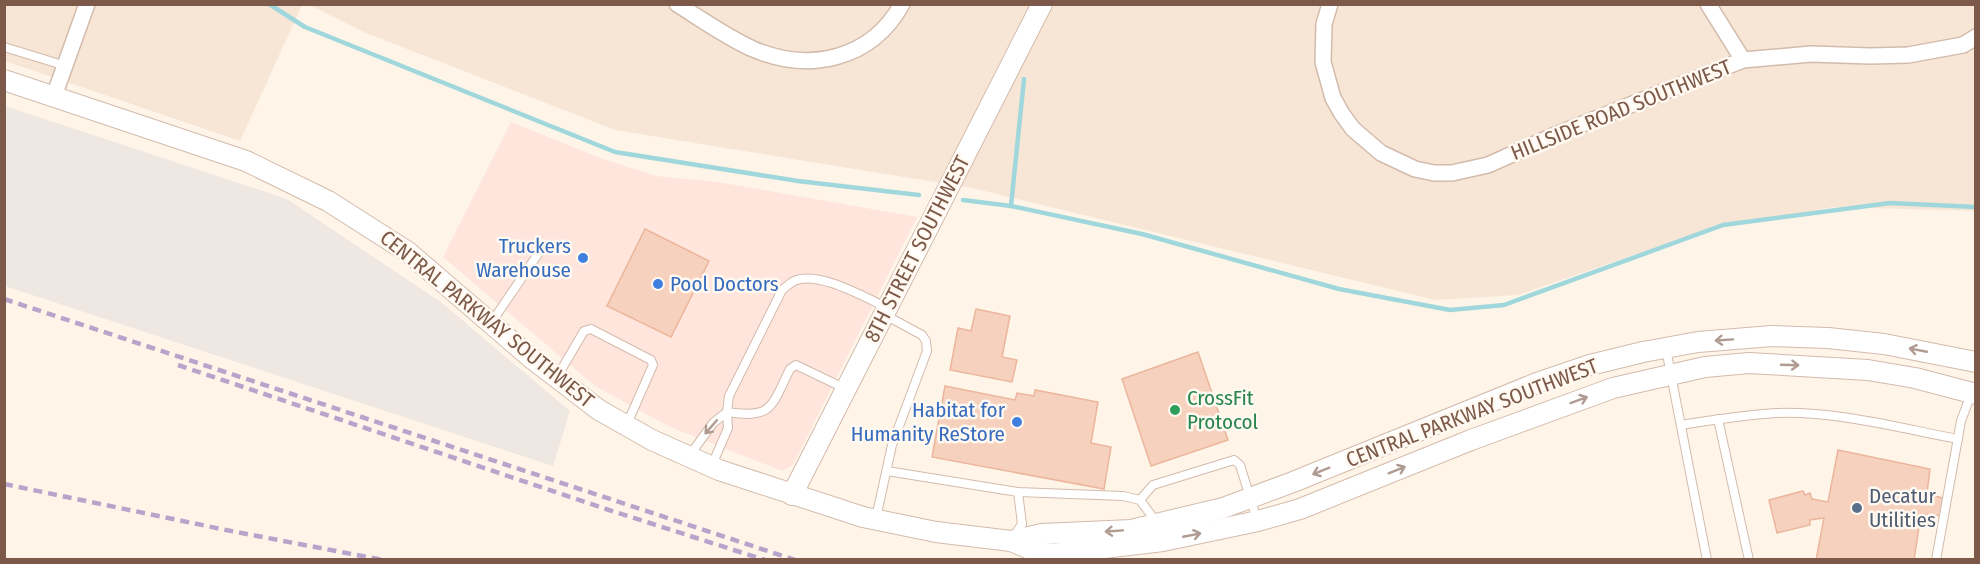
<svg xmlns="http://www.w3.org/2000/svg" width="1980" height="564" viewBox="0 0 1980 564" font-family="'Fira Sans Condensed',sans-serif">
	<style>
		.residential { fill: #f7e6d6 }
		.commercial { fill: #ffe5dc }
		.industrial { fill: #efe7e2 }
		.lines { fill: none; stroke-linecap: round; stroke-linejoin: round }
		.stream { stroke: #9fd7dd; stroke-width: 4.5 }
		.building { fill: #f6d1bd; stroke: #ebb69c; stroke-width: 1.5 }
		.service-casing { stroke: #d3bbac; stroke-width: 10 }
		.minor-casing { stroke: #d3bbac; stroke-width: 18 }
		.tertiary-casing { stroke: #d3bbac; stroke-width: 22 }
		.service { stroke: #fff; stroke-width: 8 }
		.minor { stroke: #fff; stroke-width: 15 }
		.tertiary { stroke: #fff; stroke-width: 20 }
		.rail { stroke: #b7a4cb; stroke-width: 4.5; stroke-dasharray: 9 6; stroke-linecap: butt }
		.oneway { stroke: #b09b92 }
		.shop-dot { fill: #3f7fe0; stroke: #fff9f1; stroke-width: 2 }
		.leisure-dot { fill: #2e9e5b; stroke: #fff9f1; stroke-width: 2 }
		.service-dot { fill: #5c6f8a; stroke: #fff9f1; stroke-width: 2 }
		.labels { text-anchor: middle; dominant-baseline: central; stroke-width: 5; stroke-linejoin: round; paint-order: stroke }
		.street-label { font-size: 21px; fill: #7c5949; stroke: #fff9f1 }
		.shop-label { font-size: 21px; fill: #366cbe; stroke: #fff9f1; text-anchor: end }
		.leisure-label { font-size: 21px; fill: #27864d; stroke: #fff9f1; text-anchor: start }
		.service-label { font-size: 21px; fill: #4e5e75; stroke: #fff9f1; text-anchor: start }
	</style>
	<rect width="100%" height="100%" fill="#fef5e8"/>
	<g class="residential">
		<polygon points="5,5 302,5 240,141 5,61"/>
		<polygon points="309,5 1975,5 1975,211 1833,207 1700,232 1518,295 1435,300 972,188 615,130 366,33"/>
	</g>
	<polygon class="commercial" points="511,122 600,158 656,176 718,182 917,217 793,465 782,471 668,426 595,386 443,257"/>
	<polygon class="industrial" points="5,106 287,199 442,303 570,411 553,466 5,286"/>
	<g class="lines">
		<g class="stream">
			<polyline points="269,4 305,27 615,152 798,181 919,195"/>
			<polyline points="963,200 1011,206 1142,234 1339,289 1450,310 1504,305 1723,225 1890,203 1976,207"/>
			<polyline points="1011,206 1024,79"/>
		</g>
	</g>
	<g class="building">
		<polygon points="645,229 709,261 671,337 607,306"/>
		<polygon points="976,309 1010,316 1002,357 1017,360 1012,382 950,370 958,328 971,331"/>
		<polygon points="1198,352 1228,440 1151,466 1122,379"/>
		<polygon points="945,386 1015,400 1017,393 1034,396 1035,390 1098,402 1091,443 1111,447 1104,489 932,457"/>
		<polygon points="1838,450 1930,469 1927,493 1945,499 1942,516 1921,514 1914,560 1816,560 1824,518 1810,520 1810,525 1777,533 1769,500 1803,491 1805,495 1810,493 1812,499 1828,502"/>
	</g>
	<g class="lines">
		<g class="service-casing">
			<g id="service">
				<polyline points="4,47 66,66"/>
				<polyline points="491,323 538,254"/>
				<polyline points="1666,349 1707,560"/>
				<polyline points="557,377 584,331 591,329 651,360 653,365 627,424"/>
				<path d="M846,389l-50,-24 -6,4c-19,38 -17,50 -63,43l2,-16 53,-106c4,-3 8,-7 12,-9 23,-11 70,16 92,26"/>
				<polyline points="1718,419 1749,560"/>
				<path d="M1681,425c31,-5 63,-10 95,-12 61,-2 123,15 182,26"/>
				<polyline points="690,455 713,423 727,412 728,428 712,465"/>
				<polyline points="887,471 1018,492 1123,496 1140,500 1157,523"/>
				<polyline points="1140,500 1153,485 1234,460 1240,465 1257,520"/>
				<polyline points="876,518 892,445 927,351 926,341 922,335 885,315"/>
				<polyline points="1014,536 1022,524 1018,492"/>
				<polyline points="1936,560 1961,421 1971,394"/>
			</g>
		</g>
		<g class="minor-casing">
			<g id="minor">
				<path d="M677,4c24,15 51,34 76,45 56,24 118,11 149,-45"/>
				<polyline points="1330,4 1324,24 1323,62 1333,98 1342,114 1353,129 1381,153 1415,169 1434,173 1452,173 1488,165 1555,135 1743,60 1811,54 1870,56 1908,55 1963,45 1976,37"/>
				<polyline points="1708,4 1743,60"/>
				<polyline points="54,96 87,4"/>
			</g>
		</g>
		<g class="tertiary-casing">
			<g id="tertiary">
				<polyline points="4,80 246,161 328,201 408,252 530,357 599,410 652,440 719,470 863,517 936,532 1011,541 1039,553 1053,554 1163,541 1258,521 1300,509 1471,440 1613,388 1705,367 1749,363 1868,370 1915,378 1976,394"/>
				<polyline points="792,495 1042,4"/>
				<polyline points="1011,541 1042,534 1131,530 1223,508 1293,482 1537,383 1590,365 1643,352 1698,342 1772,336 1828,338 1884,344 1976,362"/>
			</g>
		</g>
		<use href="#service" class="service"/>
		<use href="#minor" class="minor"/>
		<use href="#tertiary" class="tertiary"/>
		<g class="rail">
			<polyline points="4,299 795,560"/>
			<polyline points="178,365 606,509 765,560"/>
			<polyline points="4,484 226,530 383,560"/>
		</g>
	</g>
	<defs><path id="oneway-shaft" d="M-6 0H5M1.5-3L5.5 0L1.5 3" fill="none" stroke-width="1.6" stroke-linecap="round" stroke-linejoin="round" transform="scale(1.5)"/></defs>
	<g class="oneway">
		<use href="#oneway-shaft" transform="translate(1724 340) rotate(176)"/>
		<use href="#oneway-shaft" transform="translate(1918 350) rotate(-169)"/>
		<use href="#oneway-shaft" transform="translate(1790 365) rotate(2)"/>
		<use href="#oneway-shaft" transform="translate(1579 400) rotate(-20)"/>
		<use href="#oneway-shaft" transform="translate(711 427) rotate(131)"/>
		<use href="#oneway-shaft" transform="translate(1397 470) rotate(-22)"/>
		<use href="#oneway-shaft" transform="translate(1321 471) rotate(158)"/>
		<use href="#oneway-shaft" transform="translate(1114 531) rotate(176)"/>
		<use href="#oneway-shaft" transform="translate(1192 535) rotate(-11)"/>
	</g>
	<g class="shop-dot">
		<circle cx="583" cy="258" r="6"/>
		<circle cx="658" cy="284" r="6"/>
		<circle cx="1017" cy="422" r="6"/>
	</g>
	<circle class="leisure-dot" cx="1175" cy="410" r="6"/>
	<circle class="service-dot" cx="1857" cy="508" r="6"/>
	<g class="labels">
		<g class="street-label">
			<text transform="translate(1621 110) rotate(-22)">HILLSIDE ROAD SOUTHWEST</text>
			<text transform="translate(917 249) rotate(-63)">8TH STREET SOUTHWEST</text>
			<text transform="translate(487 319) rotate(39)">CENTRAL PARKWAY SOUTHWEST</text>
			<text transform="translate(1472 413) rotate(-21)">CENTRAL PARKWAY SOUTHWEST</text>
		</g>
		<g class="shop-label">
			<text x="571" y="246">Truckers<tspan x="571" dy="24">Warehouse</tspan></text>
			<text x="670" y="284" text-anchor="start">Pool Doctors</text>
			<text x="1005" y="410">Habitat for<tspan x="1005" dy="24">Humanity ReStore</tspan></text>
		</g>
		<g class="leisure-label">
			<text x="1187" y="398">CrossFit<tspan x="1187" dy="24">Protocol</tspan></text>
		</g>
		<g class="service-label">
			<text x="1869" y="496">Decatur<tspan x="1869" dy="24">Utilities</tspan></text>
		</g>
	</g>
	<rect width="1980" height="564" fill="none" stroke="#7c5949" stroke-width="12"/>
</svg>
